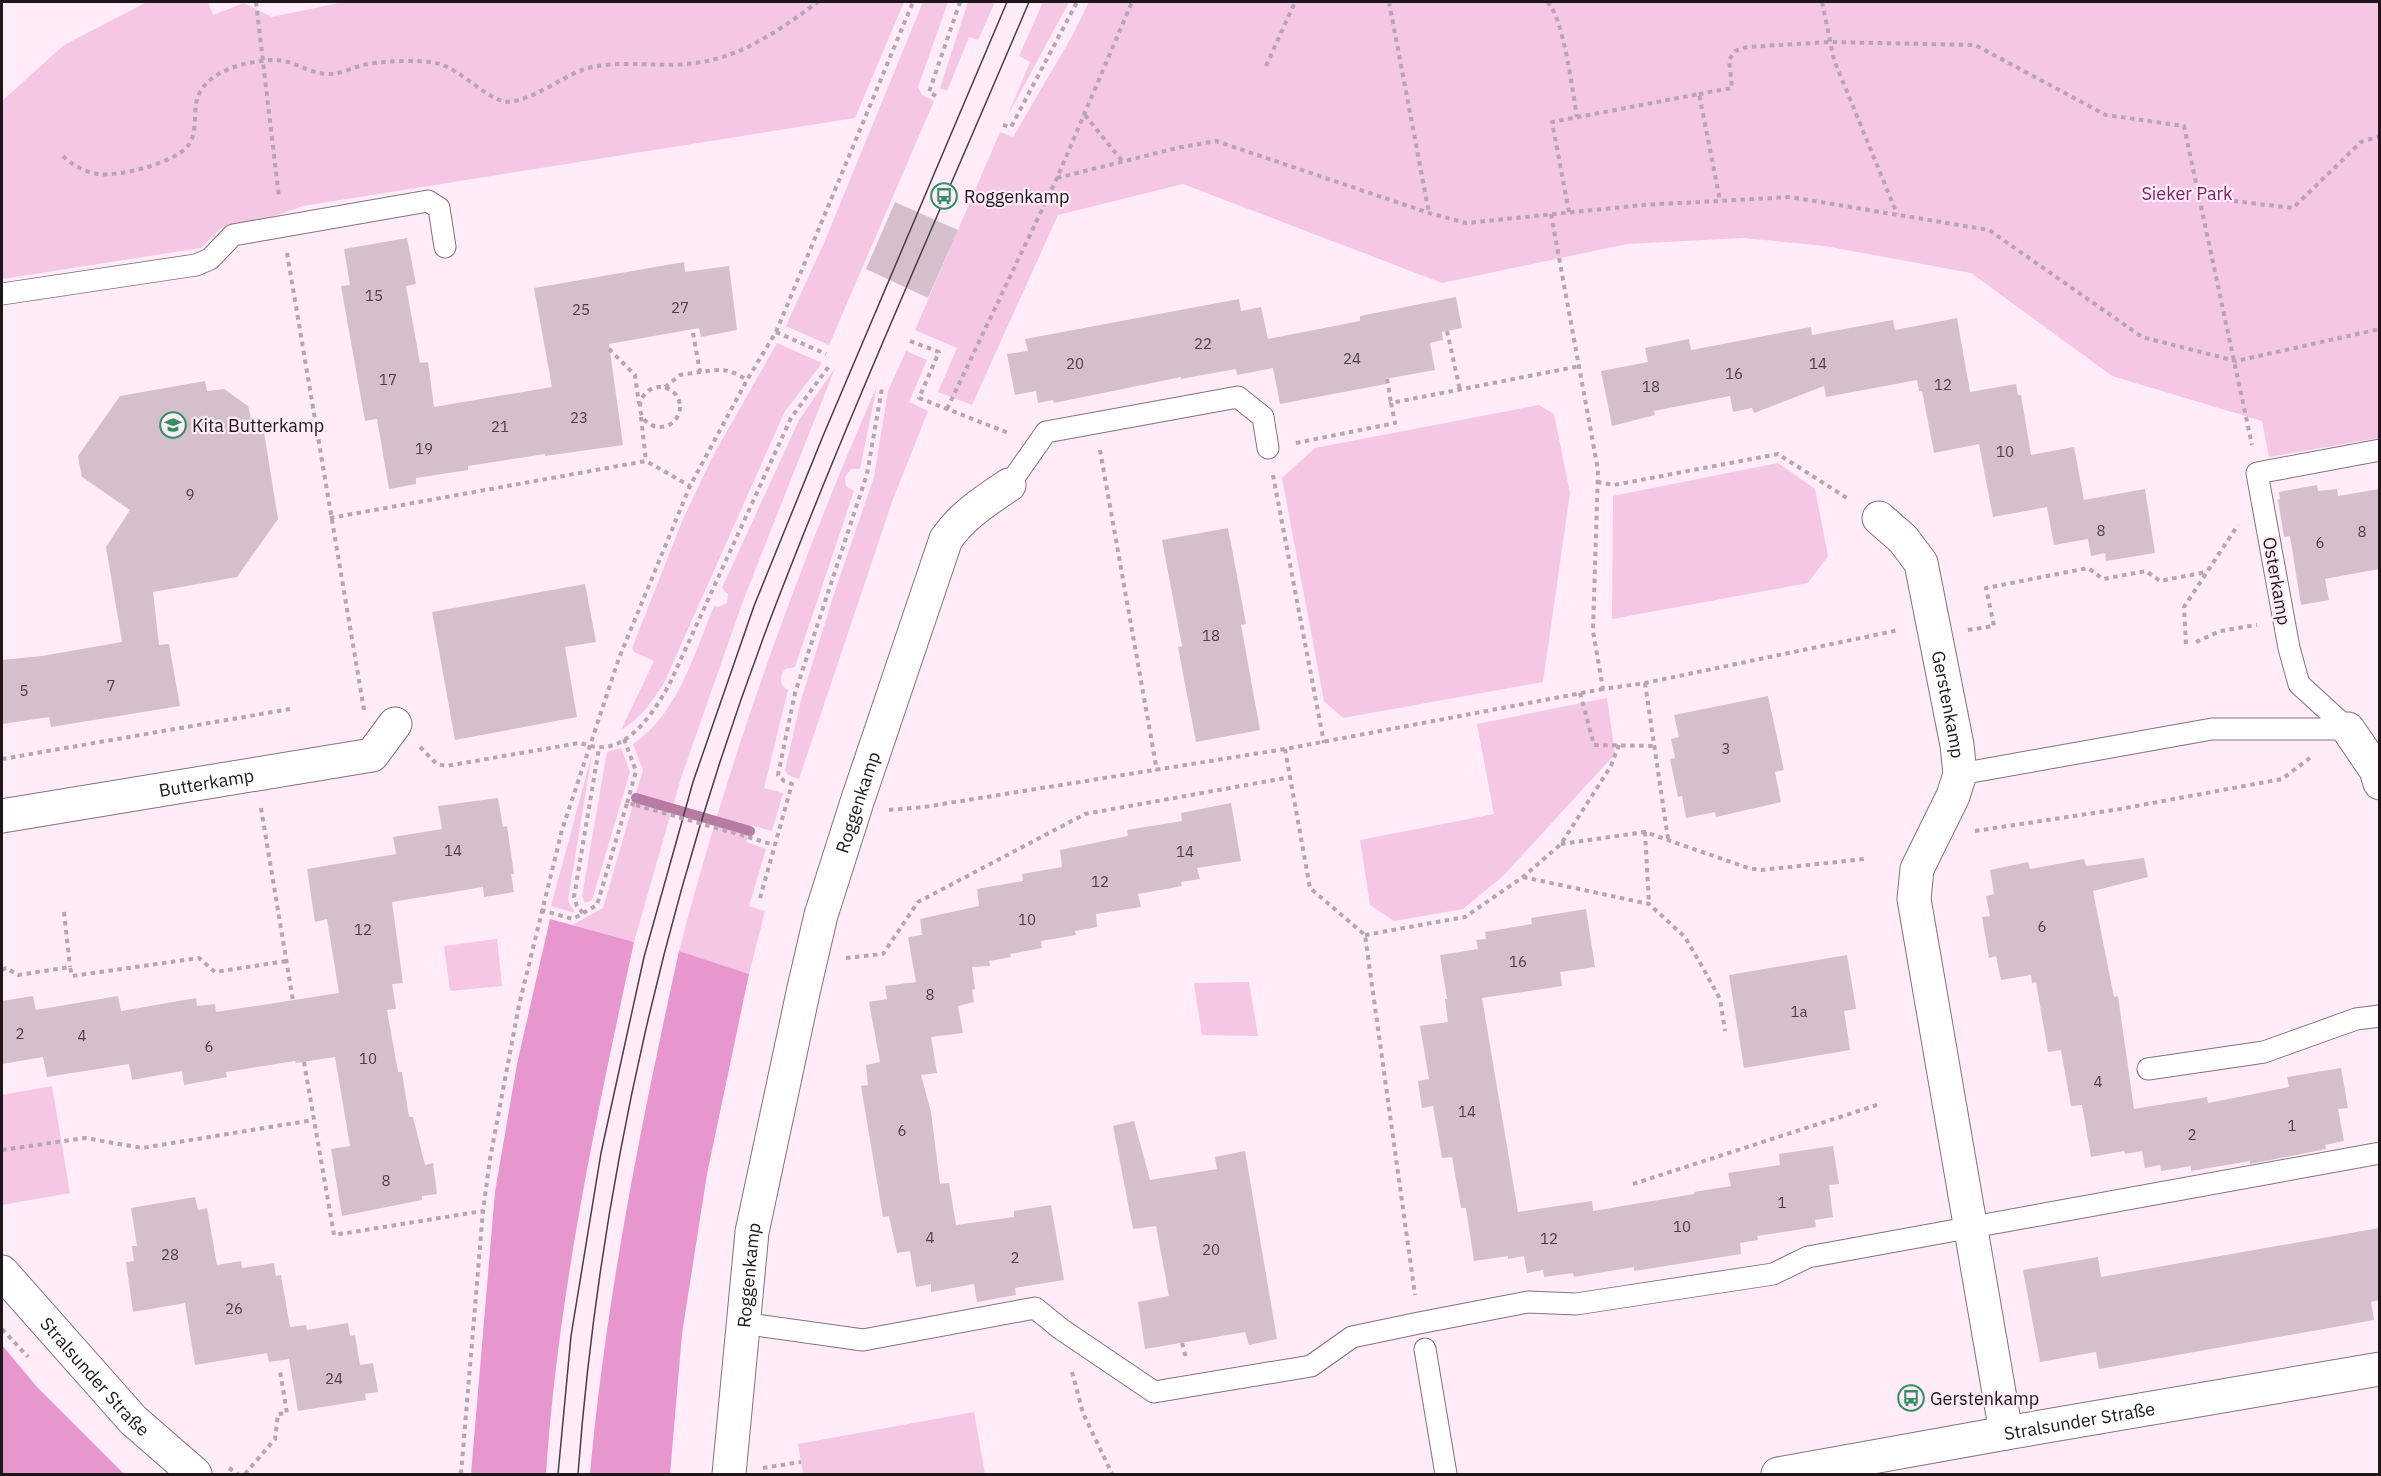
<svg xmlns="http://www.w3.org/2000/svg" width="2381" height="1476" viewBox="0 0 2381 1476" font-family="'IBM Plex Sans',sans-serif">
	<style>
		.green { fill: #f6c6e5 }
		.forest { fill: #e896ce }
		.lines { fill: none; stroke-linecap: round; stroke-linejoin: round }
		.stream { stroke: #b77ba4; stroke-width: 10 }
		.building { fill: #d5bfcd }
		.service-casing { stroke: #85717e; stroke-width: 23 }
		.minor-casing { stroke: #85717e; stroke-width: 35 }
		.path { stroke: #b5a6b0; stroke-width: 4; stroke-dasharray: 4.5 4.5; stroke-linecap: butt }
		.service { stroke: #fff; stroke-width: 21 }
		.minor { stroke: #fff; stroke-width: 33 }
		.tram { stroke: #473d43; stroke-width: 1.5 }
		.path-bridge { stroke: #b5a6b0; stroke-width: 4; stroke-dasharray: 4.5 4.5; stroke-linecap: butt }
		.labels { text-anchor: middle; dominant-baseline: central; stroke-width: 4.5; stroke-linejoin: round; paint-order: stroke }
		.number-label { font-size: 15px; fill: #4c4048 }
		.park-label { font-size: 18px; fill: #7d1f66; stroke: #ffecf8 }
		.poi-label { font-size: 18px; fill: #1e161b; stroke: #ffecf8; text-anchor: start }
		.street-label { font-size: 18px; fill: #1e161b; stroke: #ffecf8 }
	</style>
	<rect width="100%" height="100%" fill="#ffecf8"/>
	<g class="green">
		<polygon points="147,2 208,2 213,15 244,3 272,17 343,2 904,2 855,118 303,206 272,217 221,228 201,248 2,279 2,101 64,45"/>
		<polygon points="923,2 948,2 918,87 922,95 934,101 829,345 786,326 824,243"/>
		<polygon points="968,2 995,2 978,40 969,37 947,91 940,88"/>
		<polygon points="1043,2 1069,2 1007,117 1030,62 1019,56"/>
		<polygon points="1089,2 2379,2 2379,438 2269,457 2262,421 2112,376 1971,273 1825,246 1743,238 1627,244 1442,283 1183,184 1058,215 972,405 938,392 957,348 915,330 1000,132 1013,137 1071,38"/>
		<path d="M777,343l45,20 -37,48 -121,272c-12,19 -23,35 -43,47l33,-69 -20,-9 -2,-4 51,-129 31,-65z"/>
		<polygon points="906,351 927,360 909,402 928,411 893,499 799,779 788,775 785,770 801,700 836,588 874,477 888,391"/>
		<path d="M835,368l-92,233 -62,177 -47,164 -62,-17 31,-17 40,-138 -10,-26c45,-30 61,-90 81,-138l5,1 8,-4 1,-9 -6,-6 77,-168z"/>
		<path d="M877,386l-17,83h-9l-6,8 1,9 8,5 -59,176 -10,2c-6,8 -6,16 3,21l-24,98 19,5 -11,38 -21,-6 -5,17 20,7 -17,57 16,5 -16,63 -70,-23c50,-193 118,-382 198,-565z"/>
		<polygon points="1539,405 1554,414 1570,493 1543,682 1343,718 1324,701 1282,478 1315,448"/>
		<polygon points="1778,463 1815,489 1828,556 1808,583 1612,619 1613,496"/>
		<polygon points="1607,698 1615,754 1503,876 1463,909 1394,921 1370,905 1360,840 1494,814 1477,724"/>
		<polygon points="621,748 630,772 592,900 585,903 582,896 607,752"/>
		<polygon points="592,754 568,900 575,913 551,906"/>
		<polygon points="497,939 502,986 450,991 444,946"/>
		<polygon points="1249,982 1258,1036 1202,1035 1194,983"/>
		<polygon points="52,1086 70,1193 2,1205 2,1095"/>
		<polygon points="974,1412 985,1474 803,1474 798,1444"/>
	</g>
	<g class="forest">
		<path d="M550,919l84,23c-38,176 -76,353 -88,532h-75l24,-282 22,-128z"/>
		<path d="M679,951l70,23 -42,200 -25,160 -12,140h-80c16,-176 51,-350 89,-523z"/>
		<polygon points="2,1345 37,1387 124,1474 2,1474"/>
	</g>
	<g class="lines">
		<polyline class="stream" points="636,798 750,831"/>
	</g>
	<g class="building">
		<polygon points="895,202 958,230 928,298 866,269"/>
		<polygon points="407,238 416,284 406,286 420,363 428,362 434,407 552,387 534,288 684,262 685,272 729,266 737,330 701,337 699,328 609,344 623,445 545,456 545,454 468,466 468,470 416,478 416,484 389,489 377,419 365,421 341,286 350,285 344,249"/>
		<polygon points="1456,297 1462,328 1442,332 1443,340 1430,343 1435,370 1385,379 1386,384 1280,404 1273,368 1237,375 1236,369 1181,379 1181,377 1054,403 1053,400 1038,403 1036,391 1015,395 1007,354 1028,351 1025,339 1239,299 1241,311 1261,307 1268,339 1360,321 1360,316"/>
		<polygon points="1957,318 1970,392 2016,384 2018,395 2021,395 2031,455 2074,447 2084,500 2145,489 2155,553 2106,561 2105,553 2091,556 2088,539 2054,545 2047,507 1993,517 1979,444 1934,453 1922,391 1919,391 1917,380 1826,397 1824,386 1754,413 1752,408 1733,412 1730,396 1654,411 1655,415 1612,426 1601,371 1648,362 1645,348 1689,339 1691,350 1811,327 1812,335 1893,320 1895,330"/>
		<polygon points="205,381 207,391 224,389 248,406 252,422 262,420 278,519 237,577 153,592 159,645 169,644 180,706 51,727 49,717 2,724 2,660 42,656 122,642 106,547 130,510 82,477 78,456 120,396"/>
		<polygon points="2317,485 2318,491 2337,489 2338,496 2379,489 2379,569 2325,579 2329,600 2301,605 2290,536 2284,537 2278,500 2280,499 2279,492"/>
		<polygon points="1228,528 1246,624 1241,625 1260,730 1196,742 1178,647 1182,646 1162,540"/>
		<polygon points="585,584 596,642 565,647 577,717 455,740 432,612"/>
		<polygon points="1768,696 1784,770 1775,772 1781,802 1716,817 1715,812 1686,818 1682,796 1678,797 1670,759 1675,758 1671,739 1679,737 1674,715"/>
		<polygon points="498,798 503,827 507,826 514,874 511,874 514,892 484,897 483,887 392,902 403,983 392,984 396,1009 387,1010 398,1072 402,1072 409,1117 413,1117 425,1165 433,1163 437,1194 422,1196 422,1200 342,1216 331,1149 350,1146 335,1057 296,1063 295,1061 226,1072 227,1077 184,1085 182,1071 132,1080 129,1064 47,1077 43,1057 2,1064 2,1001 33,996 36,1010 118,996 121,1011 196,998 197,1006 215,1004 216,1012 339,993 327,919 315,922 307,869 396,854 393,837 442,829 438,806"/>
		<polygon points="1231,803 1241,861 1197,868 1200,879 1181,882 1182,886 1138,894 1141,907 1096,914 1097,927 1075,931 1076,935 1041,941 1042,948 1010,954 1011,957 989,961 990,966 972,967 975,989 972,990 974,1002 958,1006 963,1033 931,1037 937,1073 921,1075 931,1112 940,1184 949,1183 956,1225 1014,1217 1014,1211 1051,1205 1064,1280 1015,1288 1016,1295 977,1302 974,1284 931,1292 931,1284 916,1287 910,1251 897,1253 889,1216 883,1217 861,1086 868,1085 866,1065 880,1062 869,1002 887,999 885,986 916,982 908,937 922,935 920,919 979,906 977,889 1023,881 1022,874 1062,867 1060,850 1128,836 1127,830 1182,821 1181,813"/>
		<polygon points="2144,858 2148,877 2093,891 2114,997 2118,996 2134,1109 2207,1097 2208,1103 2289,1087 2287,1077 2341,1068 2348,1108 2338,1109 2344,1141 2325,1145 2326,1149 2250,1164 2250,1161 2191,1171 2191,1166 2161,1171 2160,1165 2145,1168 2142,1151 2125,1154 2124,1151 2091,1157 2082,1105 2071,1106 2061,1050 2048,1052 2036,982 2032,983 2031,975 2001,980 1996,956 1989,958 1982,917 1990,916 1986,896 1994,894 1990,870 2028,862 2030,869 2084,859 2086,866"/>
		<polygon points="1586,909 1595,967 1560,972 1562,986 1482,998 1518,1212 1592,1201 1593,1211 1694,1194 1694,1192 1731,1186 1728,1173 1780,1165 1779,1154 1833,1146 1839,1184 1829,1185 1833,1217 1815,1220 1816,1227 1757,1236 1758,1240 1740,1243 1741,1254 1634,1271 1634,1267 1574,1277 1573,1273 1544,1277 1543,1270 1527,1273 1524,1256 1508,1259 1508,1256 1474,1261 1466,1208 1461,1208 1452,1157 1442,1158 1433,1106 1422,1108 1418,1081 1429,1079 1420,1026 1448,1022 1445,999 1447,999 1440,955 1478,949 1476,940 1486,939 1485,932 1532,924 1531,918"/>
		<polygon points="1847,955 1856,1009 1844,1011 1850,1050 1744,1068 1729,975"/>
		<polygon points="1134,1121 1150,1180 1217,1169 1215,1157 1245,1151 1277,1339 1249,1345 1245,1332 1145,1349 1138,1302 1169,1296 1156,1226 1133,1229 1113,1126"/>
		<polygon points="195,1197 198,1210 207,1208 217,1265 241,1261 242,1268 274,1263 276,1276 281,1275 290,1327 306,1325 307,1330 348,1323 350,1336 355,1335 360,1365 373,1363 378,1392 365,1394 366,1400 298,1411 289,1359 269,1362 267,1353 195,1365 185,1303 133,1312 126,1262 134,1261 132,1246 137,1246 131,1208"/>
		<polygon points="2379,1228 2379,1300 2371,1302 2374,1320 2099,1369 2096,1352 2040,1362 2023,1270 2098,1257 2101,1277"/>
	</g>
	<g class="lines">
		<g class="service-casing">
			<g id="service">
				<polyline points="2,294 196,265 210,259 233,235 428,201 439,208 445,247"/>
				<polyline points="1009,485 1046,432 1238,397 1263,417 1268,448"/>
				<polyline points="2348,729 2299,684 2289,648 2257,473 2380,450"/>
				<polyline points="1960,774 2212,729 2348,729"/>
				<polyline points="2148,1069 2264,1052 2356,1019 2380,1016"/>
				<polyline points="742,1323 863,1340 1035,1308 1061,1329 1154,1392 1311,1366 1352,1337 1419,1323 1528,1302 1576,1304 1773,1274 1808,1257 2380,1153"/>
				<polyline points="1425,1349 1446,1474"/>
			</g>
		</g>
		<g class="minor-casing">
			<g id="minor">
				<path id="s1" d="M1879,518l24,21 18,24 36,182 3,29 -7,22 -36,73 -3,30 92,534"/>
				<polyline points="2348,729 2376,770 2380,783"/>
				<path id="s2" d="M2,816l370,-61 23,-31"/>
				<path id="s3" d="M2,1272l131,148 62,54"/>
				<path id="s4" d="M729,1474l23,-242 52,-244 17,-73 36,-113 89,-263c17,-24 39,-38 63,-54"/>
				<path id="s5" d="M1778,1474l228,-41 374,-64"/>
			</g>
		</g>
		<g class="path">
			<polyline points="256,2 279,198"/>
			<polyline points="1389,2 1429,213"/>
			<path d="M1547,2c16,12 26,92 30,115"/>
			<polyline points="1822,2 1834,60 1897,214"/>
			<polyline points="1266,66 1295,2"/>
			<polyline points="1699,94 1732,88 1729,60 1735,51 1747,47 1829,42 1975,45 2106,115 2184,126 2199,197 2293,208 2361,142 2380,136"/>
			<polyline points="936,96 929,92 960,2"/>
			<polyline points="1085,115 1122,161"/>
			<polyline points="1003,125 1011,127 1077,2"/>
			<path d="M63,156c9,9 22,16 35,18 21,3 75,-11 89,-27 10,-11 7,-30 9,-43 5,-33 51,-44 81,-44 18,1 33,14 52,14 13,0 26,-8 39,-10 19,-3 54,-5 72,0 20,6 43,31 62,37 20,6 60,-24 80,-31 32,-11 70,-3 103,-6 52,-3 93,-33 133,-62"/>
			<polyline points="1057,178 1177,148 1216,141 1429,213 1466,223 1643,205 1790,197 1989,230 2142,337 2236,361 2380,329"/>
			<polyline points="2199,197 2252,445"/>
			<polyline points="1569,212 1552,122 1699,94 1720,200"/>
			<polyline points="1551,214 1598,470 1593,631 1603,689 1645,683 1899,630"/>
			<polyline points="287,253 364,710"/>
			<polyline points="1447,331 1460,390"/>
			<polyline points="776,332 826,354"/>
			<path d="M693,333l7,39c22,-3 28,-4 47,8"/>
			<polyline points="910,341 939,352 919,398 1011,434"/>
			<polyline points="609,349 635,375 639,404"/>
			<polyline points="1387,379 1391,403"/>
			<circle cx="660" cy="407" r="20"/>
			<polyline points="665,387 680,375 700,372"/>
			<polyline points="947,409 1057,178 1132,2"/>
			<polyline points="641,417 646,461"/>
			<polyline points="1296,443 1395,423 1391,403 1580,366"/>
			<polyline points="1100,450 1157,771"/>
			<polyline points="1273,475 1324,743"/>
			<polyline points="1597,482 1614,485 1778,454 1850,500"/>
			<polyline points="330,518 646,461 690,486"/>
			<polyline points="1968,630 1994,626 1986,588 2088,568 2103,579 2146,571 2160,581 2206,572"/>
			<polyline points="2196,642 2220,631 2257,625"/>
			<polyline points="2186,644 2184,607 2238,525"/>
			<polyline points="1645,683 1668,839"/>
			<polyline points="1580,693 1594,745 1655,746"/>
			<polyline points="624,739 636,771 627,803"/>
			<path d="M420,747l17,17 9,2 133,-23c6,1 13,4 19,4 33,3 59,-40 72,-64l121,-265 38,-52"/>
			<polyline points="1285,749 1310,888 1365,935 1415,1295"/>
			<polyline points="2,759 290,709"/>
			<polyline points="261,808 293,1001"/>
			<polyline points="889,810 924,807 1285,749 1603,689"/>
			<polyline points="1975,831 2120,809 2282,779 2310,758"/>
			<polyline points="1645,832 1649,904"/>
			<polyline points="748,837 774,845"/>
			<polyline points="1561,844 1645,832 1748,868 1761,870 1865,859"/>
			<polyline points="1523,877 1649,904 1685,937 1703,968 1720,999 1725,1031"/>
			<polyline points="760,898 792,784 784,781 778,775 795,693 867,474 882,388"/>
			<polyline points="541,910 573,919 597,905 627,803 636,805"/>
			<polyline points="64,912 70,967"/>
			<polyline points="583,913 577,906 574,897 599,748"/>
			<polyline points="1365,935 1465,917 1523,877 1561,844 1611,766 1619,745"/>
			<polyline points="846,958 883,954 918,902 1085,814 1291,777"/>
			<polyline points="2,970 6,968 18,975 70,967 72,976 199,958 215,972 287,961"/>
			<polyline points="304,1062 334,1235 483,1211"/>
			<polyline points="2,1150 85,1138 142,1148 313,1120"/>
			<polyline points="1633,1184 1880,1104"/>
			<polyline points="2,1329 28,1357"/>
			<polyline points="1182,1343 1186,1358"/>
			<polyline points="1072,1372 1083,1413 1112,1474"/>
			<polyline points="229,1468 238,1474"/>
			<polyline points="763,1468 801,1462"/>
			<polyline points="245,1474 275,1439 278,1414 287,1413 280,1371"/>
			<polyline points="461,1474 483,1211 490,1159 519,1005 562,830 619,658 690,486 747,380 776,332 913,2"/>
		</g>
		<use href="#service" class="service"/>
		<use href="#minor" class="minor"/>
		<g class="tram">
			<polyline points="558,1474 571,1336 601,1153 644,957 693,782 754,606 823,436 1007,2"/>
			<path d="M578,1474c22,-294 90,-587 195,-862 79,-206 170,-407 256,-610"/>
		</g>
		<polyline class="path-bridge" points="636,805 748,837"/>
	</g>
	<defs>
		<g id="bus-ring" transform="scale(1.35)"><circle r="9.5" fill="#ffecf8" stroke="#348e64" stroke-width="1.5"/><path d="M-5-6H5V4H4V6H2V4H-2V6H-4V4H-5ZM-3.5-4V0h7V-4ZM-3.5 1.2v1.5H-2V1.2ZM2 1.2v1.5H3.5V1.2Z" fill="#348e64"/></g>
		<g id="school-ring" transform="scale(1.35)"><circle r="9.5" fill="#ffecf8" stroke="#348e64" stroke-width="1.5"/><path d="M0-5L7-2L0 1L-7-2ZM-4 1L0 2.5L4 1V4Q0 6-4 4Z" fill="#348e64"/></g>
	</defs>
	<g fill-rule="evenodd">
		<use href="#bus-ring" x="944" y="196"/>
		<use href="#school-ring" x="173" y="425"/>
		<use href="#bus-ring" x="1911" y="1398"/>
	</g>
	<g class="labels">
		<g class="number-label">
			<text x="374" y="295">15</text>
			<text x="680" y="307">27</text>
			<text x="581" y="309">25</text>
			<text x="1203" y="343">22</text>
			<text x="1352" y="358">24</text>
			<text x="1075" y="363">20</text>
			<text x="1818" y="363">14</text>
			<text x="1734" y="373">16</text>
			<text x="388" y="379">17</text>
			<text x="1943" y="384">12</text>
			<text x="1651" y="386">18</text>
			<text x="579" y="417">23</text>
			<text x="500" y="426">21</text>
			<text x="424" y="448">19</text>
			<text x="2005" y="451">10</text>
			<text x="190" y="494">9</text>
			<text x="2101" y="530">8</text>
			<text x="2362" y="531">8</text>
			<text x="2320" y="542">6</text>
			<text x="1211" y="635">18</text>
			<text x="111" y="685">7</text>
			<text x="24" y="690">5</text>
			<text x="1726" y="748">3</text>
			<text x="453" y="850">14</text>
			<text x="1185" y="851">14</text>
			<text x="1100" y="881">12</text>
			<text x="1027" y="919">10</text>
			<text x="2042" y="926">6</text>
			<text x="363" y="929">12</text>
			<text x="1518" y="961">16</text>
			<text x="930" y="994">8</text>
			<text x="1799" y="1011">1a</text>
			<text x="20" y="1033">2</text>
			<text x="82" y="1035">4</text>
			<text x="209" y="1046">6</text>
			<text x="368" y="1058">10</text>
			<text x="2098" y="1081">4</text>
			<text x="1467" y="1111">14</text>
			<text x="2292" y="1125">1</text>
			<text x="902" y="1130">6</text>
			<text x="2192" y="1134">2</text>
			<text x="386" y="1180">8</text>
			<text x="1782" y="1202">1</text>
			<text x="1682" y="1226">10</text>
			<text x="930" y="1237">4</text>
			<text x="1549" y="1238">12</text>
			<text x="1211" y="1249">20</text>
			<text x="170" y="1254">28</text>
			<text x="1015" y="1257">2</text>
			<text x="234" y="1308">26</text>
			<text x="334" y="1378">24</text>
		</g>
		<g class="park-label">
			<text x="2187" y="193">Sieker Park</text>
		</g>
		<g class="poi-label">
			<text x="964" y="196">Roggenkamp</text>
			<text x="192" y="425">Kita Butterkamp</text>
			<text x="1930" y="1398">Gerstenkamp</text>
		</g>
		<g class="street-label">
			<text transform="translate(2277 581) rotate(80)">Osterkamp</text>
			<text stroke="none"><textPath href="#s1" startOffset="206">Gerstenkamp</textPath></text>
			<text stroke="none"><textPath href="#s2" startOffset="207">Butterkamp</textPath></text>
			<text stroke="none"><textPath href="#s4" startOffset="686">Roggenkamp</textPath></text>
			<text stroke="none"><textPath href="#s4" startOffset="200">Roggenkamp</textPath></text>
			<text stroke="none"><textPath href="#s3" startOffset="140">Stralsunder Straße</textPath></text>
			<text stroke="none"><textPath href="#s5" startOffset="306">Stralsunder Straße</textPath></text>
		</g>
	</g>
	<rect width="2381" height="1476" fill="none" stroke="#1e161b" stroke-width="6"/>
</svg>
